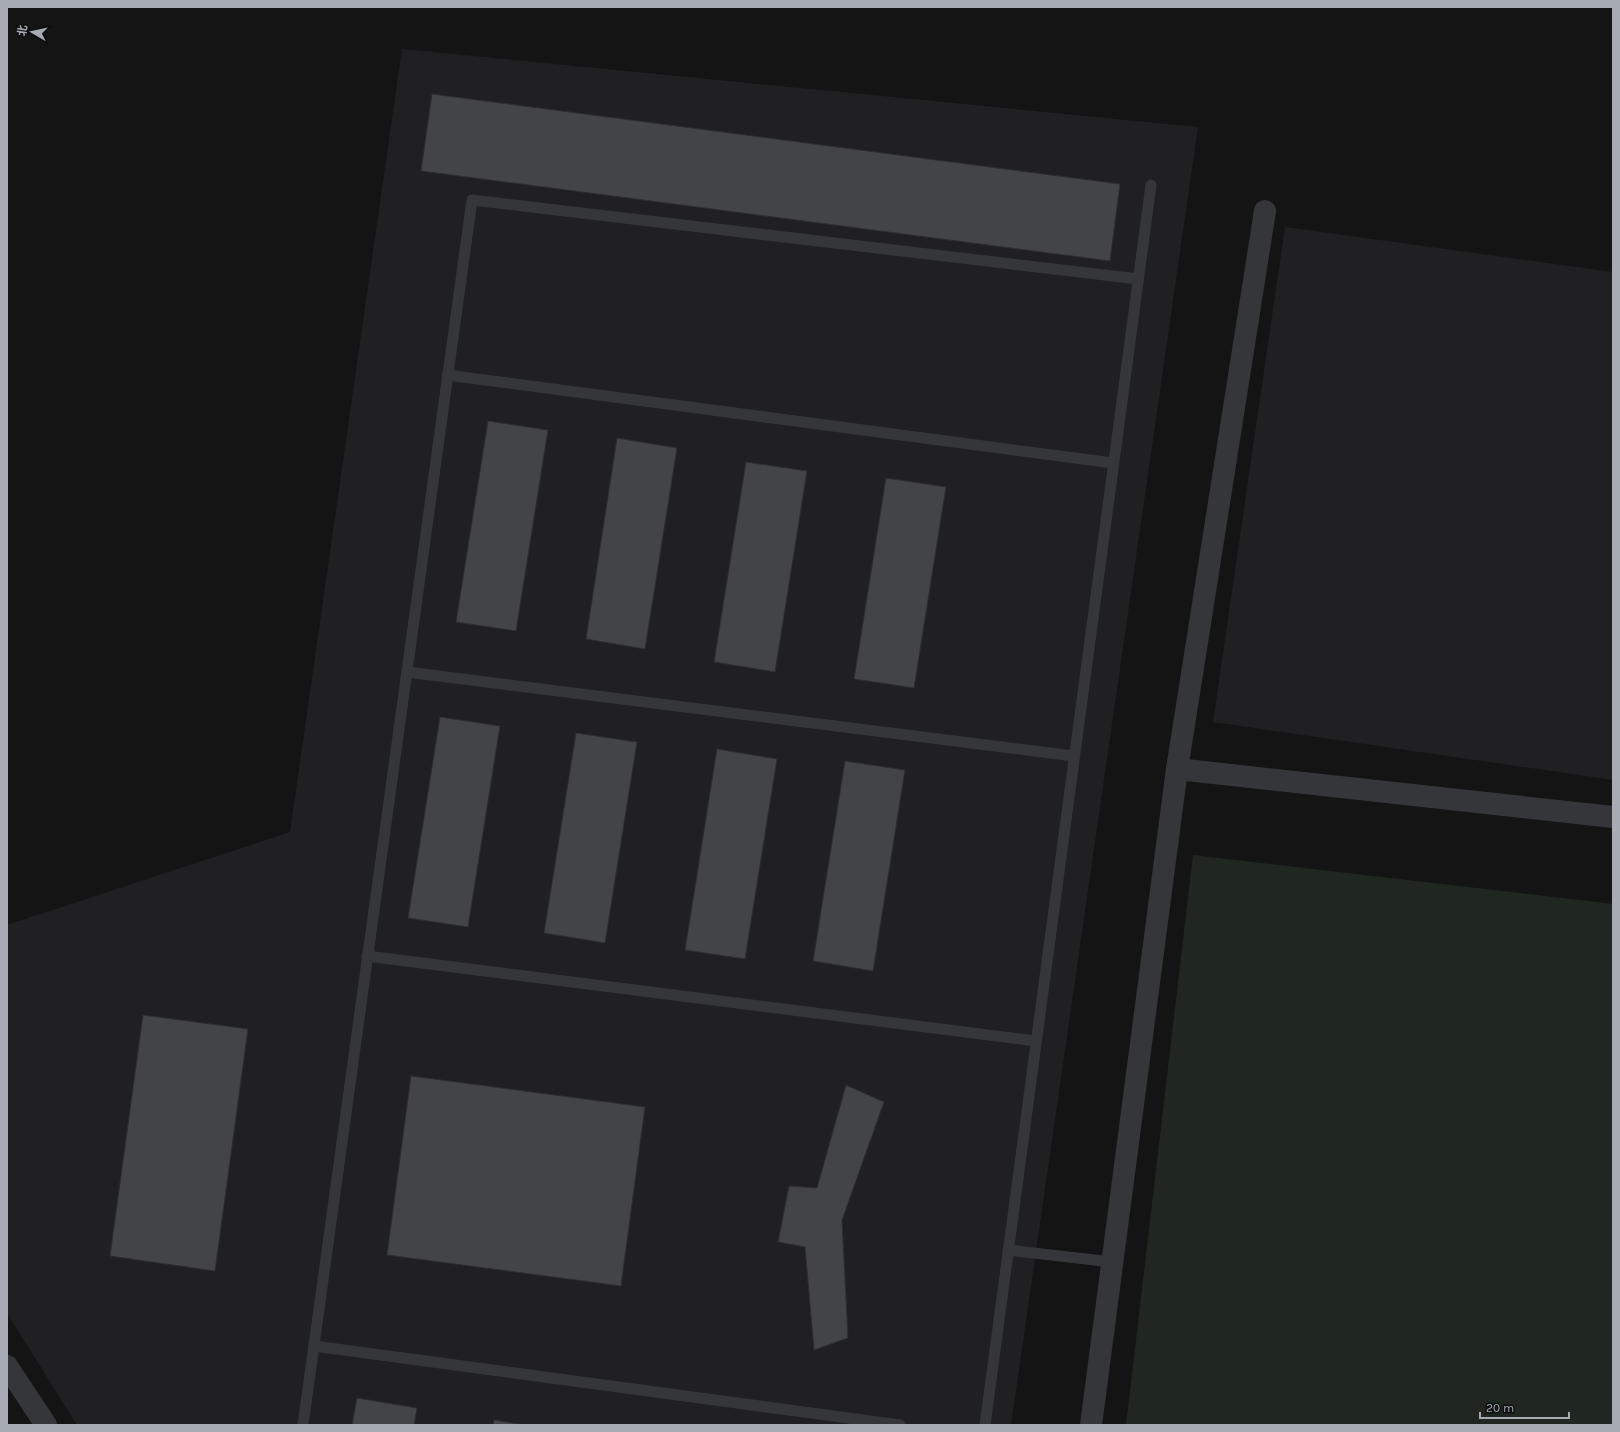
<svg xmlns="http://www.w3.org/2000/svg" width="1620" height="1432" viewBox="0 0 1620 1432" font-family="Karla,'Noto Sans SC',sans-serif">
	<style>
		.built { fill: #202022 }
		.green { fill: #202721 }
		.building { fill: #434448; stroke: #2e2e31 }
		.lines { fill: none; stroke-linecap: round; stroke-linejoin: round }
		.lane { stroke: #35363a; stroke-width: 11 }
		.street { stroke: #35363a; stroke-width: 22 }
	</style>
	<rect width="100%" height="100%" fill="#141415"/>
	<g class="built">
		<polygon points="402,49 1198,127 1011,1425 77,1425 7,1313 7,925 290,832"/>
		<polygon points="1285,227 1613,272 1613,780 1213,722"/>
	</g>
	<polygon class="green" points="1193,855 1613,904 1613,1425 1126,1425"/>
	<g class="building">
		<polygon points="432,94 1120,184 1110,261 421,171"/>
		<polygon points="488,421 548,430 516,631 456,622"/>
		<polygon points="617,438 677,448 645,649 586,639"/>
		<polygon points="746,462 807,471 775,672 714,662"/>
		<polygon points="886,478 946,487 914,688 854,679"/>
		<polygon points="440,717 500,726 468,927 408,918"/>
		<polygon points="576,733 637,742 605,943 544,933"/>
		<polygon points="717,749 777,759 745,959 685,950"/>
		<polygon points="845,761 905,770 873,971 813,961"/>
		<polygon points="143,1015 248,1029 215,1271 110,1256"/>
		<polygon points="411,1076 645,1107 621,1286 387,1255"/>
		<polygon points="846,1085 884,1102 842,1220 848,1338 814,1350 805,1247 778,1242 789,1186 817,1188"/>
		<polygon points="357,1398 417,1408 414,1425 352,1425"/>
		<polygon points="494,1420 525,1425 493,1425"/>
	</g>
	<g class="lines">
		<g class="lane">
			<polyline points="447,375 1113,463"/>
			<polyline points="407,672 1074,756"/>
			<polyline points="367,956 1036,1041"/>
			<polyline points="1008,1250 1112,1262"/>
			<polyline points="314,1346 900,1425"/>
			<polyline points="303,1425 472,200 1138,279"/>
			<polyline points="985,1425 1151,185"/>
		</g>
		<g class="street">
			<polyline points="1177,769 1613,817"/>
			<polyline points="7,1366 46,1425"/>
			<polyline points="1091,1425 1177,769 1265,211"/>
		</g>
	</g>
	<rect width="1620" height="1432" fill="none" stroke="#a7abb4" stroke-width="16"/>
	<g transform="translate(32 32) rotate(279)" stroke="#0f0f10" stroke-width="3" paint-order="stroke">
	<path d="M0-3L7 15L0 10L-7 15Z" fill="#a7abb4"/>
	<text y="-6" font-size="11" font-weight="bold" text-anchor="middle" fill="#a7abb4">北</text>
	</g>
	<path d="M1480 1412v6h89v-6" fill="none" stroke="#a7abb4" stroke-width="2"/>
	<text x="1486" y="1412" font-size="12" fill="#a7abb4" stroke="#0f0f10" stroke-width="3" paint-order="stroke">20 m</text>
</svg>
